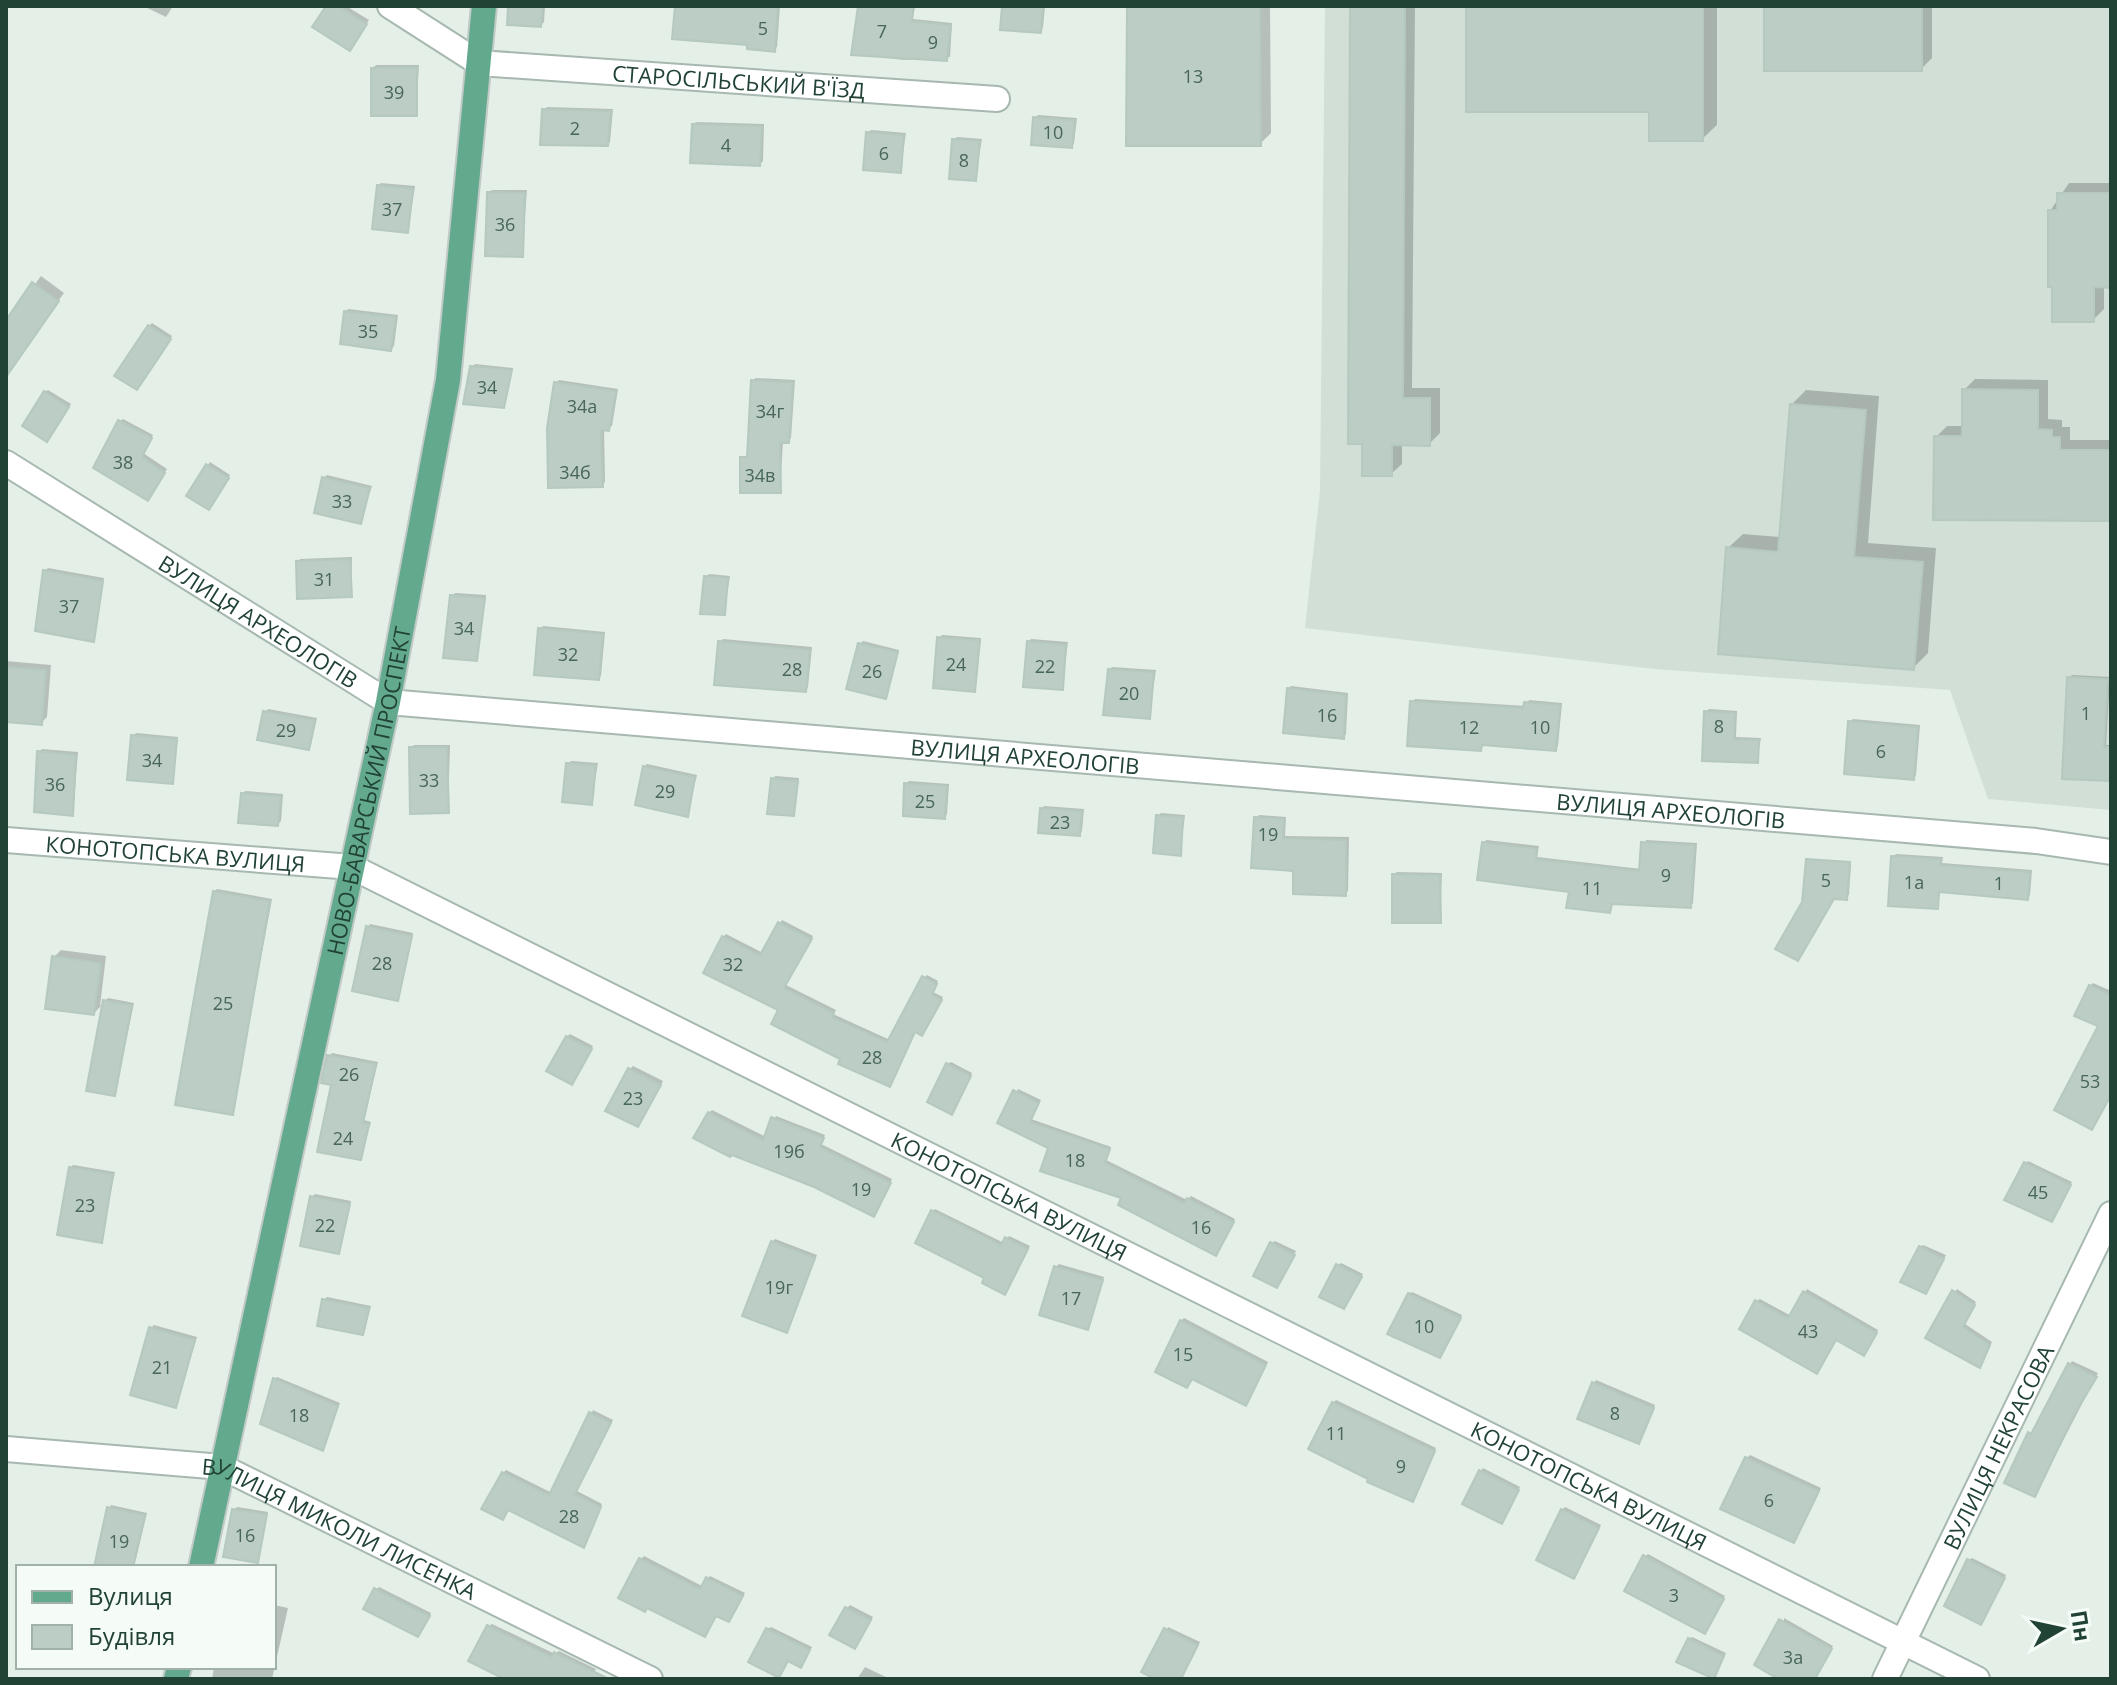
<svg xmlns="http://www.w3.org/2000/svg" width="2117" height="1685" viewBox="0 0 2117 1685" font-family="'Open Sans',sans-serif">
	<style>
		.built { fill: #d2dfd7 }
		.shadow { fill: #0003 }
		.building { fill: #bbcdc4; stroke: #b5c9be; stroke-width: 2 }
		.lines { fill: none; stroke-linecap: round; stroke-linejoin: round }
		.minor-casing { stroke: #a6b8af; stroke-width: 28 }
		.primary-casing { stroke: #c1cac6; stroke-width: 28 }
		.minor { stroke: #fff; stroke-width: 24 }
		.primary { stroke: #63a98e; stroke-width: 24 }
		.labels { text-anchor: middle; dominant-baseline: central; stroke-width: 6; stroke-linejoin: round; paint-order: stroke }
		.number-label { font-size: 18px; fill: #486659 }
		.street-label { font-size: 22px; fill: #214335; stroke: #f5fbf7 }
	</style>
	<rect width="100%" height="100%" fill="#e4efe8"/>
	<polygon class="built" points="1325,6 2111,6 2111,810 1988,799 1950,690 1654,669 1305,628 1320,490"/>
	<g class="shadow">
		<polygon points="143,6 173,6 166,17"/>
		<polygon points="329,6 346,6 369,20 352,45"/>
		<polygon points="510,6 545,6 544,22 541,25"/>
		<polygon points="677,6 780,6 777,47 774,49 749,43 674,37"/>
		<polygon points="860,6 915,6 913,19 952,23 950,57 904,60 853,54"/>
		<polygon points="1004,6 1045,6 1043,28 1040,31"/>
		<polygon points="1129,6 1270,6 1271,133 1260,144"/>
		<polygon points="1352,6 1415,6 1412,388 1440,388 1440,433 1429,444 1402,443 1402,464 1391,474"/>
		<polygon points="1468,6 1717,6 1717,125 1702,139"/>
		<polygon points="1766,6 1932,6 1932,58 1921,69"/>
		<polygon points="376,65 419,65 416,114 373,68"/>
		<polygon points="547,107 613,109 610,142 608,144 544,110"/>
		<polygon points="1038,115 1077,118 1074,143 1071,146 1035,118"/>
		<polygon points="696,122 764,124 763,161 760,164 694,124"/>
		<polygon points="871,130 906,133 900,171 868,133"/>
		<polygon points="957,137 982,139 975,179 954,140"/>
		<polygon points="381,183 415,186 408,231 378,186"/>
		<polygon points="2069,183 2111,183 2111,286 2104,286 2104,309 2093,320 2050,211"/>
		<polygon points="492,190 527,190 522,255 489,192"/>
		<polygon points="41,276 64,293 14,362 6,356 6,323"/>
		<polygon points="348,309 398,315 394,346 391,349 346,312"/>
		<polygon points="152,323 172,336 140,385 149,326"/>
		<polygon points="475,364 513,368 504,406 472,367"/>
		<polygon points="755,378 795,380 791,438 783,441 780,491 742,458 749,455"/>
		<polygon points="1975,379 2048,380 2048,419 2062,420 2062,427 2070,427 2070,440 2111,440 2111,519 1936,437 1947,426 1964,426 1964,390"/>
		<polygon points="559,380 618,389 612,426 604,428 605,482 602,485 556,383"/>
		<polygon points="48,390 71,404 50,436 45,392"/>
		<polygon points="1806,390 1879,396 1868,543 1936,548 1928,653 1913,668 1728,548 1743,534 1781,537 1791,405"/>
		<polygon points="123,419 153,435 143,453 167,469 150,496 120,421"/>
		<polygon points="210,462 230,475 212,505 189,495"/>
		<polygon points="327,475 372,486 360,522 324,478"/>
		<polygon points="352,557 351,595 298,562 300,559"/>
		<polygon points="48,568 104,578 94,639 45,571"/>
		<polygon points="709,574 730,576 724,613 706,577"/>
		<polygon points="455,593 486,595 476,659 452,596"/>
		<polygon points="543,626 605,632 601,676 598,678 540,629"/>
		<polygon points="942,635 981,638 975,690 939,638"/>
		<polygon points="723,639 812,647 808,687 805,690 720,642"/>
		<polygon points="1031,639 1068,642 1062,688 1028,642"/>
		<polygon points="863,641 899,650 886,697 860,644"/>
		<polygon points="6,661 51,665 47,717 41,723 6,720"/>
		<polygon points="1112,667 1156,670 1149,716 1109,670"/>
		<polygon points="2072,675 2110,677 2106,745 2111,745 2111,779 2069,678"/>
		<polygon points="1291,686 1348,693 1346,734 1343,737 1289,688"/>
		<polygon points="1415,699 1526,706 1529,700 1562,703 1558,746 1555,749 1484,743 1481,749 1412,702"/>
		<polygon points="268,709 317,718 311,745 309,748 265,712"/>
		<polygon points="1709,709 1737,711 1736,737 1761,738 1757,761 1706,712"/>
		<polygon points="1853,719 1920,725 1916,775 1913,778 1850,722"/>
		<polygon points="136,733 178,737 172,782 133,736"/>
		<polygon points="414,745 450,745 448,811 411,748"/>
		<polygon points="42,749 78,752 73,814 39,752"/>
		<polygon points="571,761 598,763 591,803 568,764"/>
		<polygon points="647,764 697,775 687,814 644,767"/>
		<polygon points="775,776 799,778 794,814 773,779"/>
		<polygon points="909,781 949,784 947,814 944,817 906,784"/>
		<polygon points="245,791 283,794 281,821 278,824 243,794"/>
		<polygon points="1044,806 1084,809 1082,831 1079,834 1042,809"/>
		<polygon points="1161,813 1185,815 1180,854 1158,816"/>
		<polygon points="1259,815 1286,817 1285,836 1349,837 1348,891 1345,894 1295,869 1256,818"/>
		<polygon points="1486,840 1539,846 1537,857 1641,869 1646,840 1697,843 1693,903 1690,906 1613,902 1610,911 1484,843"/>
		<polygon points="1896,854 1943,857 1942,863 2032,870 2030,895 2027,898 1941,890 1937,907 1893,857"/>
		<polygon points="1807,861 1851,864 1849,895 1804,902"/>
		<polygon points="1397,872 1442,873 1440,921 1394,875"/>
		<polygon points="217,889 272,899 232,1113 214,892"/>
		<polygon points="782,920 813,936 786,985 836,1010 833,1014 890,1040 924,978 927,975 938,981 933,992 943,997 925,1031 916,1030 892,1082 843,1058 781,1009 723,937 726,934 763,953"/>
		<polygon points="370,924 413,933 398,998 368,927"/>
		<polygon points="61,950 106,956 100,1006 108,998 134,1003 115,1094 105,1002 94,1013 54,957"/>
		<polygon points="2093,983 2109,990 2111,986 2111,1094 2090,986"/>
		<polygon points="570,1034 593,1046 575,1080 567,1037"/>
		<polygon points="332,1053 378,1062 364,1120 371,1122 361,1158 333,1083 329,1056"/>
		<polygon points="951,1062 972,1073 954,1110 948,1064"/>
		<polygon points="633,1066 663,1081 640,1122 630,1069"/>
		<polygon points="1018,1089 1041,1100 1031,1119 1111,1147 1106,1160 1187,1200 1191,1196 1235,1219 1218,1251 1124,1197 1051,1147 1000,1122"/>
		<polygon points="712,1110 766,1137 776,1116 825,1135 821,1144 892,1179 876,1212 732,1153 709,1113"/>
		<polygon points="2028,1161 2072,1182 2054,1217 2025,1164"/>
		<polygon points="73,1165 115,1172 101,1240 70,1168"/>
		<polygon points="315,1194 351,1201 338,1251 312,1197"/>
		<polygon points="935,1209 1004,1243 1009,1236 1030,1246 1008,1290 987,1277 932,1212"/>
		<polygon points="775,1239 817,1255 786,1331 772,1242"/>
		<polygon points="1275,1241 1296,1251 1280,1283 1272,1243"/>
		<polygon points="1923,1245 1946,1255 1928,1289 1920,1248"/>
		<polygon points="1341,1263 1363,1274 1346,1304 1338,1266"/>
		<polygon points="1059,1264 1104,1277 1087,1328 1056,1267"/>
		<polygon points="1807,1289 1878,1330 1866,1351 1836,1338 1819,1369 1757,1301 1760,1299 1791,1316"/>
		<polygon points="1957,1289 1976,1302 1965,1324 1992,1342 1982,1362 1928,1337"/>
		<polygon points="1412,1292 1462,1315 1442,1353 1409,1294"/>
		<polygon points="327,1297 371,1306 365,1330 362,1333 324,1300"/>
		<polygon points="1184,1318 1268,1362 1248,1400 1181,1321"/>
		<polygon points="154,1325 197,1337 176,1405 151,1328"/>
		<polygon points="2072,1361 2098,1373 2035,1495 2029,1433 2035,1432"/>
		<polygon points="277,1377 340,1403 322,1448 274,1379"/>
		<polygon points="1596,1380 1655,1405 1641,1439 1594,1383"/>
		<polygon points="1336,1400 1436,1448 1415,1497 1333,1403"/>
		<polygon points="593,1410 613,1420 577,1491 602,1504 586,1543 509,1508 505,1515 503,1473 506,1470 552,1493"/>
		<polygon points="1750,1455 1821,1488 1796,1538 1747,1458"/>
		<polygon points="1483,1468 1520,1487 1504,1519 1481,1471"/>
		<polygon points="111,1505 147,1513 134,1567 96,1567"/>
		<polygon points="237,1507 268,1512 257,1561 234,1510"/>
		<polygon points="1565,1507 1601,1525 1576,1574 1562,1510"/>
		<polygon points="1648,1554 1725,1596 1707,1629 1645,1557"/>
		<polygon points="644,1556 702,1586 710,1576 745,1593 731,1617 648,1606 641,1559"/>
		<polygon points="1972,1558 2006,1575 1981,1623 1969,1560"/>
		<polygon points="379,1587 431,1613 421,1632 376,1590"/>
		<polygon points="274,1605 288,1608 272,1679 212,1679 214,1667 274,1667"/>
		<polygon points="850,1605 873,1617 858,1644 847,1608"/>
		<polygon points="1784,1618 1833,1646 1814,1679 1782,1679"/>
		<polygon points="492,1624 555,1654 559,1651 596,1669 592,1675 600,1679 508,1679 489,1626"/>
		<polygon points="771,1627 812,1647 803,1663 768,1629"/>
		<polygon points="1168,1627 1200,1642 1181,1679 1159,1679"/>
		<polygon points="1692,1637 1726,1653 1716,1675 1689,1639"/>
		<polygon points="865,1667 890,1679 857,1679"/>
	</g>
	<g class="building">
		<polygon points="326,6 339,6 367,24 350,51 312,27"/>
		<polygon points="508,6 543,6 541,27 507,25"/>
		<polygon points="675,6 778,7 775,52 747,49 747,45 672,39"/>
		<polygon points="858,6 914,6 911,21 951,25 947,61 851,55"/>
		<polygon points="1002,6 1043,6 1041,33 1000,30"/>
		<polygon points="1127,6 1260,6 1261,146 1126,146"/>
		<polygon points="1350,6 1405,6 1403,398 1430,398 1430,446 1392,445 1392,476 1362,476 1362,444 1348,444"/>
		<polygon points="1466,6 1703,6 1703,141 1649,141 1649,112 1466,112"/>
		<rect x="1764" y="6" width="158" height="65"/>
		<polygon points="417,67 417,116 371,116 371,68"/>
		<polygon points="542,109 611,111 608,146 540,145"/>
		<polygon points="1033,117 1075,120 1072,148 1031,145"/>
		<polygon points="692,124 762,126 760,166 690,163"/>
		<polygon points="866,132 904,135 901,173 863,170"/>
		<polygon points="952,139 980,141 976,181 949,179"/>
		<polygon points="377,185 413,189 408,233 372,229"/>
		<polygon points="487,192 525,193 523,257 485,256"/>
		<polygon points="2057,193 2111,193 2111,288 2094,287 2094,322 2052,322 2052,287 2048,287 2048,210 2057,210"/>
		<polygon points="32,282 59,301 6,377 6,320"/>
		<polygon points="344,311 396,317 391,351 340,344"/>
		<polygon points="148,325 171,339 137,390 114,376"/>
		<polygon points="470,366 512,370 504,408 463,404"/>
		<polygon points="751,380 793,382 789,443 780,443 781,493 740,493 740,457 747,457"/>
		<polygon points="554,382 616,391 609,431 601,430 603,487 548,488 547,428"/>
		<polygon points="1962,389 2038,390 2038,429 2052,430 2052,437 2060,437 2060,450 2111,450 2111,521 1933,520 1934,436 1962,436"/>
		<polygon points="44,391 69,407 47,442 22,426"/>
		<polygon points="1790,404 1866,410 1854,557 1923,562 1914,670 1718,654 1726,547 1778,552"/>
		<polygon points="118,420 152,438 142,457 165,473 148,501 93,468"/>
		<polygon points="206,464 229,478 209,510 186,496"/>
		<polygon points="322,477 370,488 361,524 314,513"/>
		<polygon points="350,559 352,597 297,599 296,561"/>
		<polygon points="43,570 103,581 94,642 35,631"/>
		<polygon points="704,576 728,578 725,615 700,614"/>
		<polygon points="450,595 485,598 477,661 443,658"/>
		<polygon points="538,628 603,634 599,680 534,675"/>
		<polygon points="937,637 980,640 975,692 933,688"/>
		<polygon points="718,641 810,650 806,692 714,685"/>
		<polygon points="1027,641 1066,645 1063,690 1023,687"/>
		<polygon points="858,643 898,652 886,699 846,689"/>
		<polygon points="6,667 46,670 42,725 6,722"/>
		<polygon points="1108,669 1154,672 1150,719 1103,715"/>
		<polygon points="2067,677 2108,679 2104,747 2111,747 2111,781 2062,779"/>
		<polygon points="1287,688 1346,695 1344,739 1283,733"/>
		<polygon points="1410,701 1523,708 1524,702 1560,705 1556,751 1482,745 1481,751 1407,746"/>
		<polygon points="263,711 315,720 309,750 257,740"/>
		<polygon points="1704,711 1735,713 1734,739 1759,740 1758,763 1702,761"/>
		<polygon points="1848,721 1918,727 1914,780 1844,774"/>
		<polygon points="131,735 177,739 173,784 127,780"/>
		<polygon points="409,747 447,747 449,813 410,814"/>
		<polygon points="37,751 76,755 73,816 34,812"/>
		<polygon points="566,763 596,765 592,805 562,802"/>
		<polygon points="643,766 695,777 688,817 635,805"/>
		<polygon points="771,778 798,781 794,816 767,814"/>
		<polygon points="904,783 947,786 945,819 903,816"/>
		<polygon points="241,793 281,796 278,826 238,823"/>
		<polygon points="1040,808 1082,811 1080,836 1038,833"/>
		<polygon points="1156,815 1183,817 1181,856 1153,853"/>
		<polygon points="1254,817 1284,819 1283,838 1346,840 1346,896 1293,894 1293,871 1251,868"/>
		<polygon points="1482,842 1537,849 1536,859 1639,871 1641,842 1695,845 1691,908 1612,904 1610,913 1566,908 1569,892 1477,880"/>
		<polygon points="1891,856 1941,859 1940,865 2030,872 2028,900 1939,892 1938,909 1888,906"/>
		<polygon points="1806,859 1850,862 1847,900 1834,899 1798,961 1775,949 1802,902"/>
		<polygon points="1392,874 1440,875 1441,923 1392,923"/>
		<polygon points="213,891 270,901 233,1115 175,1105"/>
		<polygon points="778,922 812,939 784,988 834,1013 832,1017 887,1042 922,976 937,984 932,995 942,1000 922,1036 915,1032 890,1087 838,1064 840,1059 771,1024 778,1010 703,973 722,936 760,955"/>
		<polygon points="366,926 412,936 398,1001 352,991"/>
		<polygon points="52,956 101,963 94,1015 45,1009"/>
		<polygon points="2089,985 2111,995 2111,1095 2092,1130 2054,1110 2098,1026 2074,1016"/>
		<polygon points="103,1000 132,1005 115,1096 86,1091"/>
		<polygon points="566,1036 592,1049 572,1085 546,1071"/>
		<polygon points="327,1055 376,1064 363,1123 369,1124 361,1160 317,1152 331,1085 321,1083"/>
		<polygon points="946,1063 971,1076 952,1115 927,1102"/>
		<polygon points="628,1068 661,1085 638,1127 605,1111"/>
		<polygon points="1013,1090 1039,1103 1030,1122 1110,1149 1105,1163 1184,1203 1187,1198 1234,1222 1216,1256 1118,1205 1121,1198 1040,1171 1048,1148 997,1123"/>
		<polygon points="708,1112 763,1140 771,1117 824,1138 820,1147 891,1183 874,1217 814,1187 732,1155 730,1157 693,1138"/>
		<polygon points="2024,1162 2071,1185 2052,1222 2004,1200"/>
		<polygon points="69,1167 113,1174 102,1243 57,1235"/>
		<polygon points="310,1196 350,1204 339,1254 300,1246"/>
		<polygon points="931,1210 1001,1245 1005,1237 1028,1249 1005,1295 982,1283 984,1278 915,1243"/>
		<polygon points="771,1241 815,1258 787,1333 742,1316"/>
		<polygon points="1270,1242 1295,1255 1277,1288 1253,1276"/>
		<polygon points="1919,1246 1944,1259 1926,1294 1900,1282"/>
		<polygon points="1336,1264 1362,1277 1344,1309 1319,1297"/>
		<polygon points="1054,1266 1103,1280 1088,1330 1039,1315"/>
		<polygon points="1952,1290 1975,1305 1963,1327 1990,1345 1980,1368 1925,1338"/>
		<polygon points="1803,1291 1877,1333 1864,1356 1836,1340 1817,1374 1739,1329 1755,1300 1788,1318"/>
		<polygon points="1408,1293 1461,1318 1440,1358 1387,1334"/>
		<polygon points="322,1299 369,1308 363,1335 317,1326"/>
		<polygon points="1180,1320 1266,1365 1246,1406 1192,1379 1187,1388 1155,1372"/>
		<polygon points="149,1327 195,1340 176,1408 130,1395"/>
		<polygon points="2068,1363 2097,1377 2075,1413 2035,1497 2004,1483 2028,1432 2031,1434"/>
		<polygon points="273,1378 338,1406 323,1451 260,1424"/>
		<polygon points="1592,1382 1654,1408 1639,1444 1577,1419"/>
		<polygon points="1332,1402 1435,1451 1413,1502 1367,1482 1368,1479 1308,1449"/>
		<polygon points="589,1412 611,1423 575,1494 601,1507 584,1548 508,1510 503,1520 481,1509 502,1472 549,1495"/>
		<polygon points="1745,1457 1819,1491 1794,1543 1720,1509"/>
		<polygon points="1479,1470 1519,1490 1502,1524 1462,1504"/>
		<polygon points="107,1507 145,1515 133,1567 94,1567"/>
		<polygon points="232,1509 267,1514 258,1563 223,1557"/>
		<polygon points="1561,1509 1599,1528 1574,1579 1536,1560"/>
		<polygon points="1643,1555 1724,1599 1705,1634 1624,1591"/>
		<polygon points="639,1558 700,1589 706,1577 743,1596 729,1622 716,1616 705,1637 647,1608 645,1612 618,1598"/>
		<polygon points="1967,1559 2005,1578 1981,1625 1944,1606"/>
		<polygon points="374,1588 430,1616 418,1637 363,1609"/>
		<polygon points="845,1607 871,1620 855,1649 829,1635"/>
		<polygon points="1779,1619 1832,1649 1815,1679 1778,1679 1754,1665"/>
		<polygon points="487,1625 552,1657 554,1652 609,1679 504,1679 468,1661"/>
		<polygon points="766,1628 810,1650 801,1668 788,1661 779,1678 748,1662"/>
		<polygon points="1164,1628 1198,1645 1181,1679 1155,1679 1141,1672"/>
		<polygon points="1688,1638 1724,1656 1714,1679 1676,1662"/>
	</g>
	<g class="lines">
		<g class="minor-casing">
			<g id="minor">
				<path id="s1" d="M390,6l89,57 518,36"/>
				<path id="s2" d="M6,463l382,239 1648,139 75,11"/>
				<path id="s3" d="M6,840l346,27 1625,812"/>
				<path id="s4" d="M6,1449l216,18 428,212"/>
				<path id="s5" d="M1885,1679l226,-465"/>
			</g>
		</g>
		<g class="primary-casing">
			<g id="primary">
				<path id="s6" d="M201,1567l187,-865 60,-322 36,-374"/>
				<polyline points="176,1679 179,1667"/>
			</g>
		</g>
		<use href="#minor" class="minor"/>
		<use href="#primary" class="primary"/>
	</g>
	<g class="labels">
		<g class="number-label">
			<text x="763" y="28">5</text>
			<text x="882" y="31">7</text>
			<text x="933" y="42">9</text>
			<text x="1193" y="76">13</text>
			<text x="394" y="92">39</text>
			<text x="575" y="128">2</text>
			<text x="1053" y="132">10</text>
			<text x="726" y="145">4</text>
			<text x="884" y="153">6</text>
			<text x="964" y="160">8</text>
			<text x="392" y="209">37</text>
			<text x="505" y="224">36</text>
			<text x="368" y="331">35</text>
			<text x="487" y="387">34</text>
			<text x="582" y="406">34а</text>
			<text x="770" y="411">34г</text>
			<text x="123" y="462">38</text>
			<text x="575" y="472">34б</text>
			<text x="760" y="475">34в</text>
			<text x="342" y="501">33</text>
			<text x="324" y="579">31</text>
			<text x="69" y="606">37</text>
			<text x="464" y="628">34</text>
			<text x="568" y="654">32</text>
			<text x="956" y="664">24</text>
			<text x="1045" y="666">22</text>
			<text x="792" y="669">28</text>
			<text x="872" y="671">26</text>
			<text x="1129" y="693">20</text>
			<text x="2086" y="713">1</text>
			<text x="1327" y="715">16</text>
			<text x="1719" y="726">8</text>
			<text x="1469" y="727">12</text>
			<text x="1540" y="727">10</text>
			<text x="286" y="730">29</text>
			<text x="1881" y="751">6</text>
			<text x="152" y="760">34</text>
			<text x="429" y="780">33</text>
			<text x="55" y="784">36</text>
			<text x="665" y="791">29</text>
			<text x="925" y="801">25</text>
			<text x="1060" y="822">23</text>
			<text x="1268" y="834">19</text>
			<text x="1666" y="875">9</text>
			<text x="1826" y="880">5</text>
			<text x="1914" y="882">1а</text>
			<text x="1999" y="883">1</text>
			<text x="1592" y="888">11</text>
			<text x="382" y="963">28</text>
			<text x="733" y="964">32</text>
			<text x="223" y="1003">25</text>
			<text x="872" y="1057">28</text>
			<text x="349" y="1074">26</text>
			<text x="2090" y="1081">53</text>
			<text x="633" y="1098">23</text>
			<text x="343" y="1138">24</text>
			<text x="789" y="1151">19б</text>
			<text x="1075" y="1160">18</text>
			<text x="861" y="1189">19</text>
			<text x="2038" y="1192">45</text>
			<text x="85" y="1205">23</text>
			<text x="325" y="1225">22</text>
			<text x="1201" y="1227">16</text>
			<text x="779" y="1287">19г</text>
			<text x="1071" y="1298">17</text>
			<text x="1424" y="1326">10</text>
			<text x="1808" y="1331">43</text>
			<text x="1183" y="1354">15</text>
			<text x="162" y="1367">21</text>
			<text x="1615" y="1413">8</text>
			<text x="299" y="1415">18</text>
			<text x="1336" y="1433">11</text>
			<text x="1401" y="1466">9</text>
			<text x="1769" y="1500">6</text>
			<text x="569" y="1516">28</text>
			<text x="245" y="1535">16</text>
			<text x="119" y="1541">19</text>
			<text x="1674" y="1595">3</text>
			<text x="1793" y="1657">3а</text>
		</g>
		<g class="street-label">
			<text stroke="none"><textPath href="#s1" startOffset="366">СТАРОСІЛЬСЬКИЙ В'ЇЗД</textPath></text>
			<text stroke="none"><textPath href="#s2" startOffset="298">ВУЛИЦЯ АРХЕОЛОГІВ</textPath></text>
			<text stroke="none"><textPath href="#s2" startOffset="1090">ВУЛИЦЯ АРХЕОЛОГІВ</textPath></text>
			<text stroke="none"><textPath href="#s6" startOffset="794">НОВО-БАВАРСЬКИЙ ПРОСПЕКТ</textPath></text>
			<text stroke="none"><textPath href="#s2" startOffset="1738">ВУЛИЦЯ АРХЕОЛОГІВ</textPath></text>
			<text stroke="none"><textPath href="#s3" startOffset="170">КОНОТОПСЬКА ВУЛИЦЯ</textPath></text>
			<text stroke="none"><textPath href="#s3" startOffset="1082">КОНОТОПСЬКА ВУЛИЦЯ</textPath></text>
			<text stroke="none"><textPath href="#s5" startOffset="258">ВУЛИЦЯ НЕКРАСОВА</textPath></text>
			<text stroke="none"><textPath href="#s3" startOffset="1730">КОНОТОПСЬКА ВУЛИЦЯ</textPath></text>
			<text stroke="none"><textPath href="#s4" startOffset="348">ВУЛИЦЯ МИКОЛИ ЛИСЕНКА</textPath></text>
		</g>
	</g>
	<rect width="2117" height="1685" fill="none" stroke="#214335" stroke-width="16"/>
	<rect x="16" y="1565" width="260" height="104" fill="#f5fbf7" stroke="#a0b1a9" stroke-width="2"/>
	<rect x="32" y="1591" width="40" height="12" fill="#63a98e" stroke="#a0b1a9" stroke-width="2"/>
	<text x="88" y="1605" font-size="24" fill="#214335">Вулиця</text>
	<rect x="32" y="1625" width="40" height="24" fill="#bbcdc4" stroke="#a0b1a9" stroke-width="2"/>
	<text x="88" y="1645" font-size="24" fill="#214335">Будівля</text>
	<g transform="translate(2061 1629) rotate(81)" stroke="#f5fbf7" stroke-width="6" paint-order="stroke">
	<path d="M0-6L14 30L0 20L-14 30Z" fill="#214335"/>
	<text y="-12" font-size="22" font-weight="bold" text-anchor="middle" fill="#214335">Пн</text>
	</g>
</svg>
